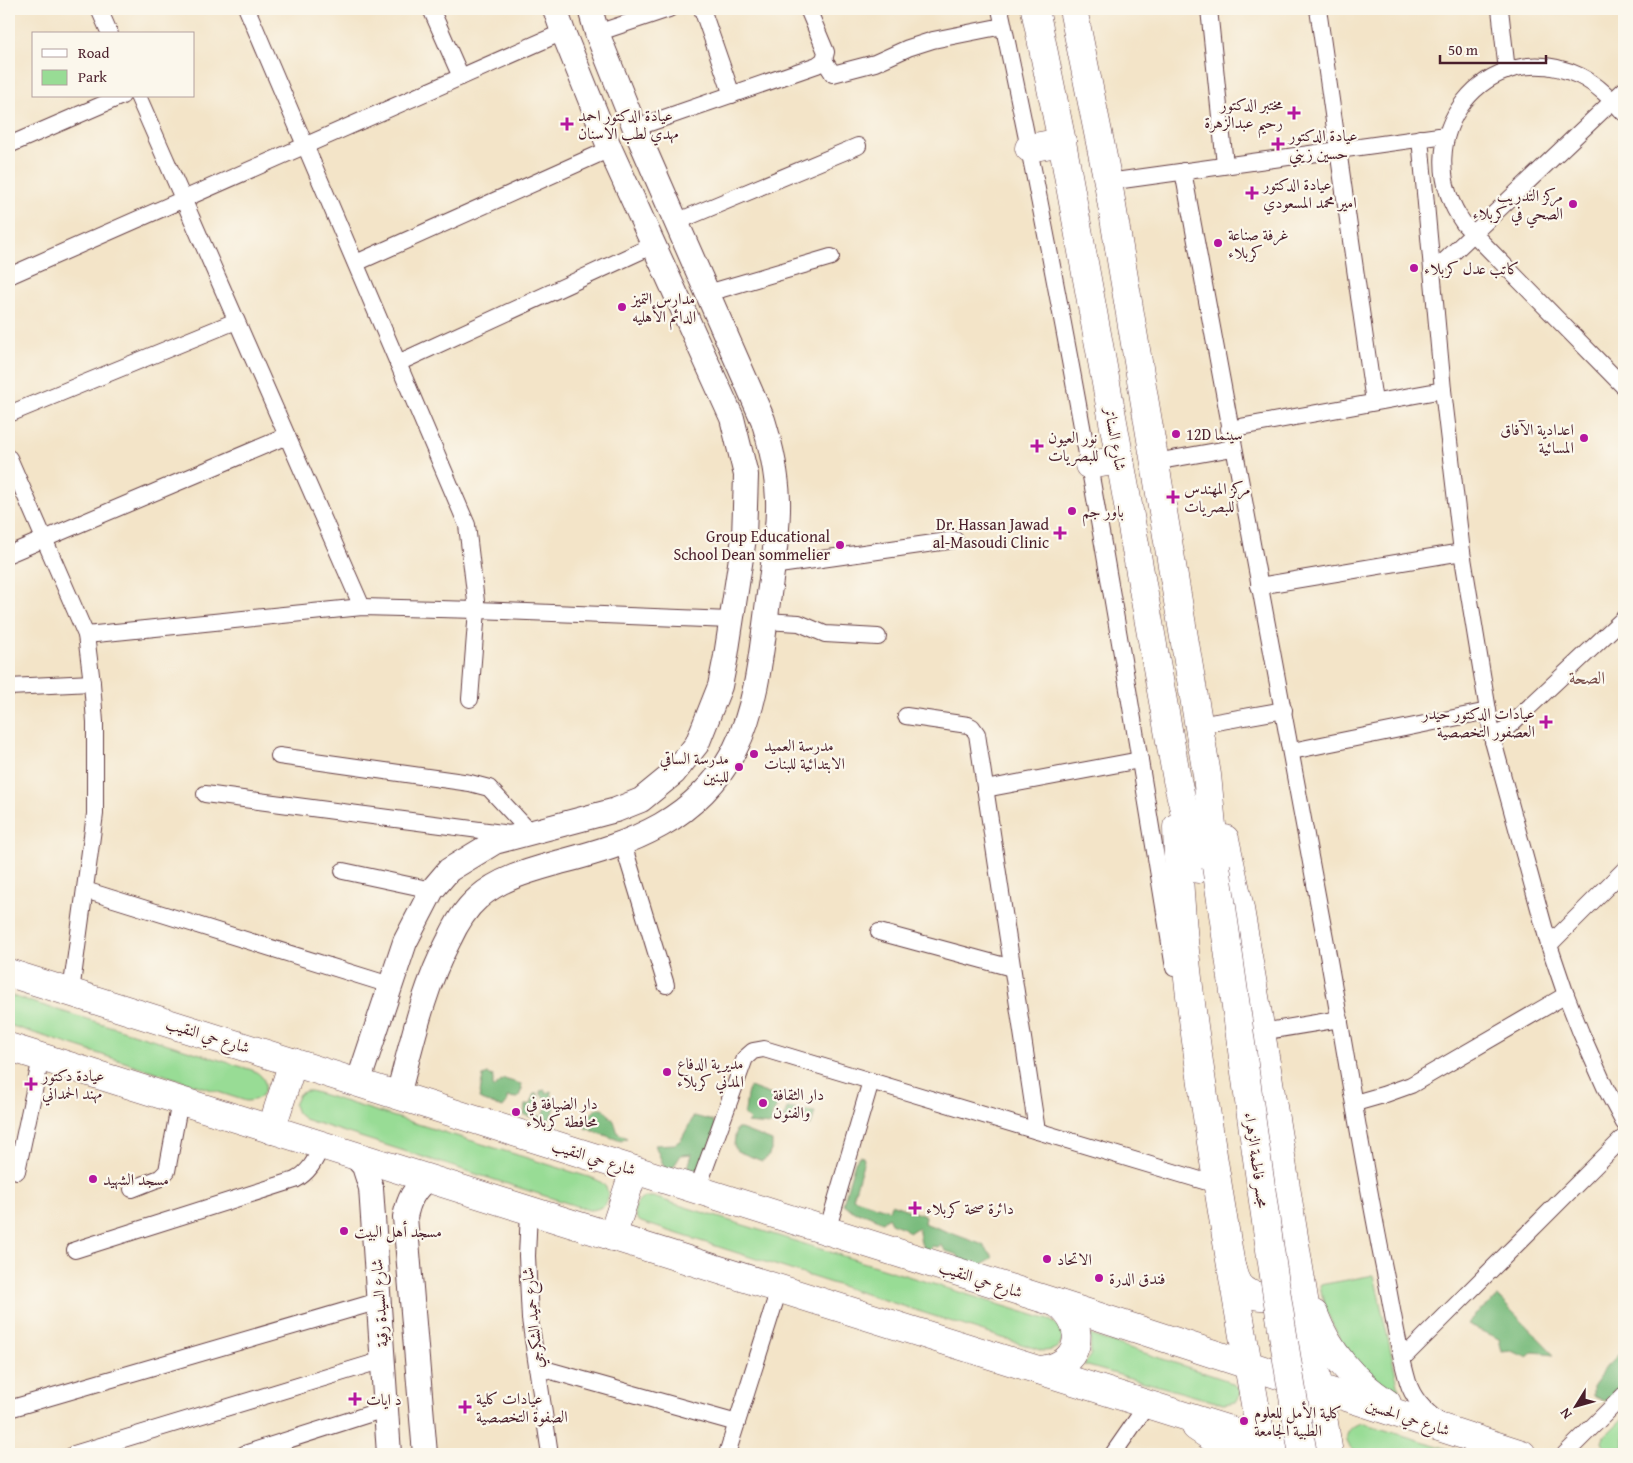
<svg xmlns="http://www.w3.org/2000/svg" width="1633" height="1463" viewBox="0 0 1633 1463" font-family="'Gentium Book Plus',Amiri,serif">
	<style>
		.green { fill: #98dc95; stroke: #717e60 }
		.forest { fill: #7abc7e; stroke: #626e54 }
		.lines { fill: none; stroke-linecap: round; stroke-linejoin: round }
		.minor-casing { stroke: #633d43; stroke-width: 18 }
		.secondary-casing { stroke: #633d43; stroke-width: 26 }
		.trunk-casing { stroke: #633d43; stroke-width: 29 }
		.minor { stroke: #fff; stroke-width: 16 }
		.secondary { stroke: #fff; stroke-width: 24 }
		.trunk { stroke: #fff; stroke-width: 28 }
		.trunk-bridge-casing { stroke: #633d43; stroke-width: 29; stroke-linecap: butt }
		.trunk-bridge { stroke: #fff; stroke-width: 28 }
		.poi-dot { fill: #b5179e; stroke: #fbf7ec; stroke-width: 2 }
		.labels { text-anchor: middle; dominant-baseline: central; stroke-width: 4.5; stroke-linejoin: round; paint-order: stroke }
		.poi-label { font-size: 16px; fill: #4a1f2b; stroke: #fbf7ec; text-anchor: start }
		.street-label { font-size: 16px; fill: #4a1f2b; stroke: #fbf7ec }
		.neighbourhood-label { font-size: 18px; fill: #79504c; stroke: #fbf7ec }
	</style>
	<rect width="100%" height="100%" fill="#fbf7ec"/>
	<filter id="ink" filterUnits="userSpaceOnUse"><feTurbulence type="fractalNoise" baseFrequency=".02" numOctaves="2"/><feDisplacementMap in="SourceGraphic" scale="10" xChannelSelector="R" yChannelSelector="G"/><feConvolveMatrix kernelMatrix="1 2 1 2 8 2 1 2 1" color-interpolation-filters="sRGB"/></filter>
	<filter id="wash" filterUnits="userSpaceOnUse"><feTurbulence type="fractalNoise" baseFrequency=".0096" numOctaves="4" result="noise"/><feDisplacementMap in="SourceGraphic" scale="20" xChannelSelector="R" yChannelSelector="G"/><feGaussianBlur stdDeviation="1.12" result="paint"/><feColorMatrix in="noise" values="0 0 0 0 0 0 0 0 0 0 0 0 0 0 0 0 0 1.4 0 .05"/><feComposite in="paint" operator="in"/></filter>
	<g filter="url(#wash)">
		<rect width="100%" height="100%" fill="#f3e4c8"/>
		<g class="green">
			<path d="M9,995l243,75c20,8 17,31 -6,31l-237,-76z"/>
			<path d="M306,1091h5l284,88c20,8 17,31 -6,31l-285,-91 -7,-6 -3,-8 5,-11z"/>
			<path d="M653,1197l396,123c20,9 18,31 -6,31l-402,-129 -4,-3 -3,-8c3,-9 7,-15 19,-14z"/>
			<path d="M1374,1275l25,114c-6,-2 -13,-3 -18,-6 -30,-21 -56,-62 -61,-98z"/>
			<polygon points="1090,1335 1226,1380 1236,1386 1240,1392 1239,1397 1236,1402 1223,1404 1084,1365 1091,1354"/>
			<path d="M1624,1417v37c-8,0 -19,-3 -22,-12l2,-5z"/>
			<path d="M1362,1423l103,31h-98c-5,-1 -12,-2 -16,-6 -10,-11 -1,-23 11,-25z"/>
		</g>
		<g class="forest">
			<polygon points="488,1074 493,1076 493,1088 504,1079 521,1084 522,1089 518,1098 507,1097 507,1103 503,1108 479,1099 483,1076"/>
			<path d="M750,1087l30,11 -1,5 -7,12 -1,10 -24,-2 3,-3 -6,-5c3,-10 1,-19 6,-28z"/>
			<path d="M545,1090l1,3 5,-2 1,6 4,2c0,7 -3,17 -8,22l-24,-6 1,-10 6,-1 4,-11h2l2,5 -4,17 8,2 5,-17 -7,-5 -1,-4z"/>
			<polygon points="597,1108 603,1108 614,1121 618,1133 627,1138 621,1141 585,1128 590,1115"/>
			<polygon points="787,1108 815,1112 811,1125 805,1126 799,1122 783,1121"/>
			<polygon points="694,1116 713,1121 716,1128 695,1184 684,1182 692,1154 681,1155 672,1169 665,1169 655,1145 675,1144 681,1140"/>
			<polygon points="736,1129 741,1129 772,1141 772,1148 768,1157 762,1161 737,1151 734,1145"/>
			<path d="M859,1156l4,1 1,3 -11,38 36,12 2,-6 34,12 -1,7 59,22 10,12c-11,12 -20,7 -34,6l-1,-8 -12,-4 -5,-6 -4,2 -5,-1 -3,6 -5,-2 -3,-7 -3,-16 -9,6 -5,-5 -13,-5 -3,-6 -6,5 -13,-7 -16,-4 -10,-7 12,-42z"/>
			<polygon points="1498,1297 1554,1354 1533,1352 1527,1357 1511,1351 1502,1352 1499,1339 1468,1325 1475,1314"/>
			<polygon points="1624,1349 1624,1384 1611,1398 1604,1401 1593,1396 1593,1385 1607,1366"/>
		</g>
	</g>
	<g filter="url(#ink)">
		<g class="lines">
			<g class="minor-casing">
				<g id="minor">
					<polyline points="99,9 110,34"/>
					<polyline points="247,9 467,525 477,610 470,699"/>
					<polyline points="431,9 461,77"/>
					<polyline points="702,9 732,95"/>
					<path d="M1000,9c68,318 122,638 174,959"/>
					<polyline points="1209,9 1225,165"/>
					<polyline points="1318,9 1374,402"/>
					<polyline points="1500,9 1507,71"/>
					<polyline points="597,33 669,9"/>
					<polyline points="824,60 833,74 875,63 908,48 933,40 1003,26"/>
					<polyline points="138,96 362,607"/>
					<path d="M1624,113c-13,-14 -26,-28 -44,-37 -93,-44 -177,62 -116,148l160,163"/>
					<polyline points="635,128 817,65 824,60 826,52 808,9"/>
					<polyline points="1420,138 1443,390 1462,552 1493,741 1549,945 1566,995 1581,1033 1605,1087 1624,1123"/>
					<polyline points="9,145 122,96"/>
					<path d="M1183,171c46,256 97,511 142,767 20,110 37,221 59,330 8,38 13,77 24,114 5,17 17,29 31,39"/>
					<polyline points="1108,182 1446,135"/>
					<polyline points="676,222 858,146"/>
					<polyline points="356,263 610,149"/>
					<polyline points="1434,271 1624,90"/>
					<polyline points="9,276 563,32"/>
					<polyline points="708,293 831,257"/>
					<polyline points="398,363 654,245"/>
					<polyline points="9,414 236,321"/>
					<polyline points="1229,429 1443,390"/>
					<polyline points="9,458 86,635 92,683 95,722 95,814 71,992"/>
					<polyline points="1155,462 1233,448"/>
					<polyline points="9,554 287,436"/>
					<polyline points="772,566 955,540"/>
					<polyline points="1259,586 1462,552"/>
					<polyline points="765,621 799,623 825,634 878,637"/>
					<polyline points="86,635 362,607 477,610 730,620"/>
					<polyline points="9,687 92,683"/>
					<polyline points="906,716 968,725 972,727 977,734 1037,1131"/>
					<polyline points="1199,725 1284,710"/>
					<polyline points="1493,741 1624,618"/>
					<polyline points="1292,751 1488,711"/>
					<polyline points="279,756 470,783 489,788 530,832"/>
					<polyline points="985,789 1140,760"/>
					<polyline points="205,794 510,834"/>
					<polyline points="623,844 666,985"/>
					<polyline points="343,871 432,890"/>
					<polyline points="85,890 390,985"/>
					<polyline points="879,932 1012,968"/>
					<polyline points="1549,945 1624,870"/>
					<polyline points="1261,1032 1340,1019"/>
					<polyline points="1355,1103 1383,1095 1411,1085 1566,995"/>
					<polyline points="17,1171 41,1058"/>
					<polyline points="132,1189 160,1178 167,1171 180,1101"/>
					<polyline points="697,1190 745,1058 753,1051 764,1049 1217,1185"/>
					<polyline points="529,1211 527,1256 530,1319 550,1454"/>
					<polyline points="827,1231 871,1081"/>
					<path d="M75,1250l220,-70c15,-8 20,-20 27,-34"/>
					<polyline points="1403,1358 1624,1137"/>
					<polyline points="537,1367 737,1423"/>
					<polyline points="9,1409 379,1301"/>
					<polyline points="74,1454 383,1360"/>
					<polyline points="244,1454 385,1409"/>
					<polyline points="727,1454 779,1289"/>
					<polyline points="1113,1454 1147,1405"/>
					<polyline points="1565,1454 1624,1395"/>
				</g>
			</g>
			<g class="secondary-casing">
				<g id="secondary">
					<polyline points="358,1083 405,942 432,890 449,870 495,842 616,810 641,800 674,773 697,744 720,686 726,656 744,538 746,475 732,418 610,149 563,32 555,9"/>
					<path d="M398,1095c14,-52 25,-106 51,-155 7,-15 15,-30 29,-42 22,-20 54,-28 82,-36 35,-9 69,-19 101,-37 30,-17 59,-45 74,-76 23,-45 27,-105 34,-155 4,-29 10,-66 9,-94 -1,-28 -7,-54 -15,-80l-128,-292 -38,-95 -7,-24"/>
					<polyline points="355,1156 364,1166 371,1188 389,1454"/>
					<path d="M425,1454l-20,-237c4,-18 8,-26 22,-38"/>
				</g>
			</g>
			<g class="trunk-casing">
				<g id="trunk">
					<polyline points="1035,9 1062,142 1120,460 1177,780 1198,869"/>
					<polyline points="1073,9 1108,182 1207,775 1216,866"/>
					<polyline points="1029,148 1062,142"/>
					<polyline points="1089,465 1120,460"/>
					<path d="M1177,827c2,99 16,198 31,296 17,111 36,221 56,331"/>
					<polyline points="1225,839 1240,909 1261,1032 1329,1454"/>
					<polyline points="9,973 1057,1303 1522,1454"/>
					<polyline points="9,1047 1306,1454"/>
					<polyline points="271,1130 293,1062"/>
					<polyline points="612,1237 634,1170"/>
					<path d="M1232,1269c1,5 3,11 6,16 15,18 45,13 56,-6"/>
					<path d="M1314,1314c14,37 40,68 73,89"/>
					<path d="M1038,1370c42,-2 52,-42 19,-67"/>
					<polyline points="1196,1427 1217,1441 1230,1454"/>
				</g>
			</g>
			<use href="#minor" class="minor"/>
			<use href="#secondary" class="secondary"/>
			<use href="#trunk" class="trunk"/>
			<g class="trunk-bridge-casing">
				<path id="trunk-bridge" d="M1216,866c29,196 52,393 87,588"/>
			</g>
			<use href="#trunk-bridge" class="trunk-bridge"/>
		</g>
	</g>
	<g class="poi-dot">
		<path d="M1291.5 105.5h5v5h5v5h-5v5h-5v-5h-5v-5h5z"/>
		<path d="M564.5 116.5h5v5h5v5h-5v5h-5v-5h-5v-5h5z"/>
		<path d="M1275.5 136.5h5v5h5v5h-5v5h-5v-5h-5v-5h5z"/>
		<path d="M1249.5 185.5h5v5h5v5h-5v5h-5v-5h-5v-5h5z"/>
		<circle cx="1573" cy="204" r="5"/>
		<circle cx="1218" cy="243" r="5"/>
		<circle cx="1414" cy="268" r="5"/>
		<circle cx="622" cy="307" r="5"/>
		<circle cx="1176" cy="434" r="5"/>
		<circle cx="1584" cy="438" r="5"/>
		<path d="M1034.5 438.5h5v5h5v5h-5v5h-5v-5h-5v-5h5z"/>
		<path d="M1170.5 489.5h5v5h5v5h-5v5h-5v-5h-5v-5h5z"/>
		<circle cx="1072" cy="511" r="5"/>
		<path d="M1057.5 525.5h5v5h5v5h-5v5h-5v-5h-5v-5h5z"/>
		<circle cx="840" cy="545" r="5"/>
		<path d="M1543.5 714.5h5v5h5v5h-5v5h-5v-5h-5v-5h5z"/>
		<circle cx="754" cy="754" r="5"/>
		<circle cx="739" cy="767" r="5"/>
		<circle cx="667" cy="1072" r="5"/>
		<path d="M28.5 1076.5h5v5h5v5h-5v5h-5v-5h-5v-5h5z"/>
		<circle cx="763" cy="1103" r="5"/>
		<circle cx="516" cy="1112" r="5"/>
		<circle cx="93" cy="1179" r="5"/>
		<path d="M912.5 1200.5h5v5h5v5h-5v5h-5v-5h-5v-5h5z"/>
		<circle cx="344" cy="1231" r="5"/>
		<circle cx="1047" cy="1259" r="5"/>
		<circle cx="1099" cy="1278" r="5"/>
		<path d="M352.5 1391.5h5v5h5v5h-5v5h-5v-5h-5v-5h5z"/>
		<path d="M462.5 1399.5h5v5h5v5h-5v5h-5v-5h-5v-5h5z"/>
		<circle cx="1244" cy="1421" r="5"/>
	</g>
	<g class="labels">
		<g class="poi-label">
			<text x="1283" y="104" text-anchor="end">مختبر الدكتور<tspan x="1283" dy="18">رحيم عبدالزهرة</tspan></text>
			<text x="578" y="115">عيادة الدكتور احمد<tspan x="578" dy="18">مهدي لطب الاسنان</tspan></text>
			<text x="1289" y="135">عيادة الدكتور<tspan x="1289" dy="18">حسين زيني</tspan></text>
			<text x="1263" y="184">عيادة الدكتور<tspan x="1263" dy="18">امير محمد المسعودي</tspan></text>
			<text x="1563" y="195" text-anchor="end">مركز التدريب<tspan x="1563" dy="18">الصحي في كربلاء</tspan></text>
			<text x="1228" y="234">غرفة صناعة<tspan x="1228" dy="18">كربلاء</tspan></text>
			<text x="1424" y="268">كاتب عدل كربلاء</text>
			<text x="632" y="298">مدارس التميز<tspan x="632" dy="18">الدائم الأهليه</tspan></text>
			<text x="1574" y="429" text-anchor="end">اعدادية الآفاق<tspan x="1574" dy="18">المسائية</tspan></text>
			<text x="1186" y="434">12D سينما</text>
			<text x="1048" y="437">نور العيون<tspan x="1048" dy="18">للبصريات</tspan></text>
			<text x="1184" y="488">مركز المهندس<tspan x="1184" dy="18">للبصريات</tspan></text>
			<text x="1082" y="511">باور جم</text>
			<text x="1049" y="524" text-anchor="end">Dr. Hassan Jawad<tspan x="1049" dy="18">al-Masoudi Clinic</tspan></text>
			<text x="830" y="536" text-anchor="end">Group Educational<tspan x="830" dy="18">School Dean sommelier</tspan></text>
			<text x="1535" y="713" text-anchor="end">عيادات الدكتور حيدر<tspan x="1535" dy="18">العصفور التخصصية</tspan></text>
			<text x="764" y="745">مدرسة العميد<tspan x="764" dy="18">الابتدائية للبنات</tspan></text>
			<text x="729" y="758" text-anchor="end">مدرسة الساقي<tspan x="729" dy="18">للبنين</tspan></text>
			<text x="677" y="1063">مديرية الدفاع<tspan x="677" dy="18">المدني كربلاء</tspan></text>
			<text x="42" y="1075">عيادة دكتور<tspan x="42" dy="18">مهند الحمداني</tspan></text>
			<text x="773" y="1094">دار الثقافة<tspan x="773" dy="18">والفنون</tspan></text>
			<text x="526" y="1103">دار الضيافة في<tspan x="526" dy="18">محافطة كربلاء</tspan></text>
			<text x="103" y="1179">مسجد الشهيد</text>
			<text x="926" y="1208">دائرة صحة كربلاء</text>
			<text x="354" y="1231">مسجد أهل البيت</text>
			<text x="1057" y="1259">الاتحاد</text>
			<text x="1109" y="1278">فندق الدرة</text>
			<text x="476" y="1398">عيادات كلية<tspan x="476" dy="18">الصفوة التخصصية</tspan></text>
			<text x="366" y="1399">د ايات</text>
			<text x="1254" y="1412">كلية الأمل للعلوم<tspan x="1254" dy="18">الطبية الجامعة</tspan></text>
		</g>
		<g class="street-label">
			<text transform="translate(1116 439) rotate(80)">شارع السناتر</text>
			<text transform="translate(208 1035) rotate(17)">شارع حي النقيب</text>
			<text transform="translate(594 1157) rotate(17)">شارع حي النقيب</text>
			<text transform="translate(1257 1160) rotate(82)">مجسر فاطمة الزهراء</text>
			<text transform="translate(981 1279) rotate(18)">شارع حي النقيب</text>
			<text transform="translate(379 1303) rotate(-94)">شارع السيدة رقية</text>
			<text transform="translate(532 1318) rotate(-96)">شارع حميد الشكرجي</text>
			<text transform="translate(1408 1417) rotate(18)">شارع حي الحسين</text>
		</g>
		<g class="neighbourhood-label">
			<text x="1587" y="677">الصحة</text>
		</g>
	</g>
	<rect width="1633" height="1463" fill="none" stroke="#fbf7ec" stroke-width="30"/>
	<rect x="32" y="32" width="162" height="65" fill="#fbf7ec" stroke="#b4a19f"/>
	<rect x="42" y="49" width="25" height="8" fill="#ffffff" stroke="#b4a19f"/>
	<text x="78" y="58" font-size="15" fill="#4a1f2b">Road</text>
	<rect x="42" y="70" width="25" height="15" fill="#98dc95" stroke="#b4a19f"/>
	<text x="78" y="82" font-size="15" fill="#4a1f2b">Park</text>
	<g transform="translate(1576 1406) rotate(233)" stroke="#fbf7ec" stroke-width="4" paint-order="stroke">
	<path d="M0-4L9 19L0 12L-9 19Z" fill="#4a1f2b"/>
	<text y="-8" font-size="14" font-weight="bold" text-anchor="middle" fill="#4a1f2b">N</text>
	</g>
	<path d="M1440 55v8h106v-8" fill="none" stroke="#4a1f2b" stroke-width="2.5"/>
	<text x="1448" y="55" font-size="15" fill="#4a1f2b" stroke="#fbf7ec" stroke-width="4" paint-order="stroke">50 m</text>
</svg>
